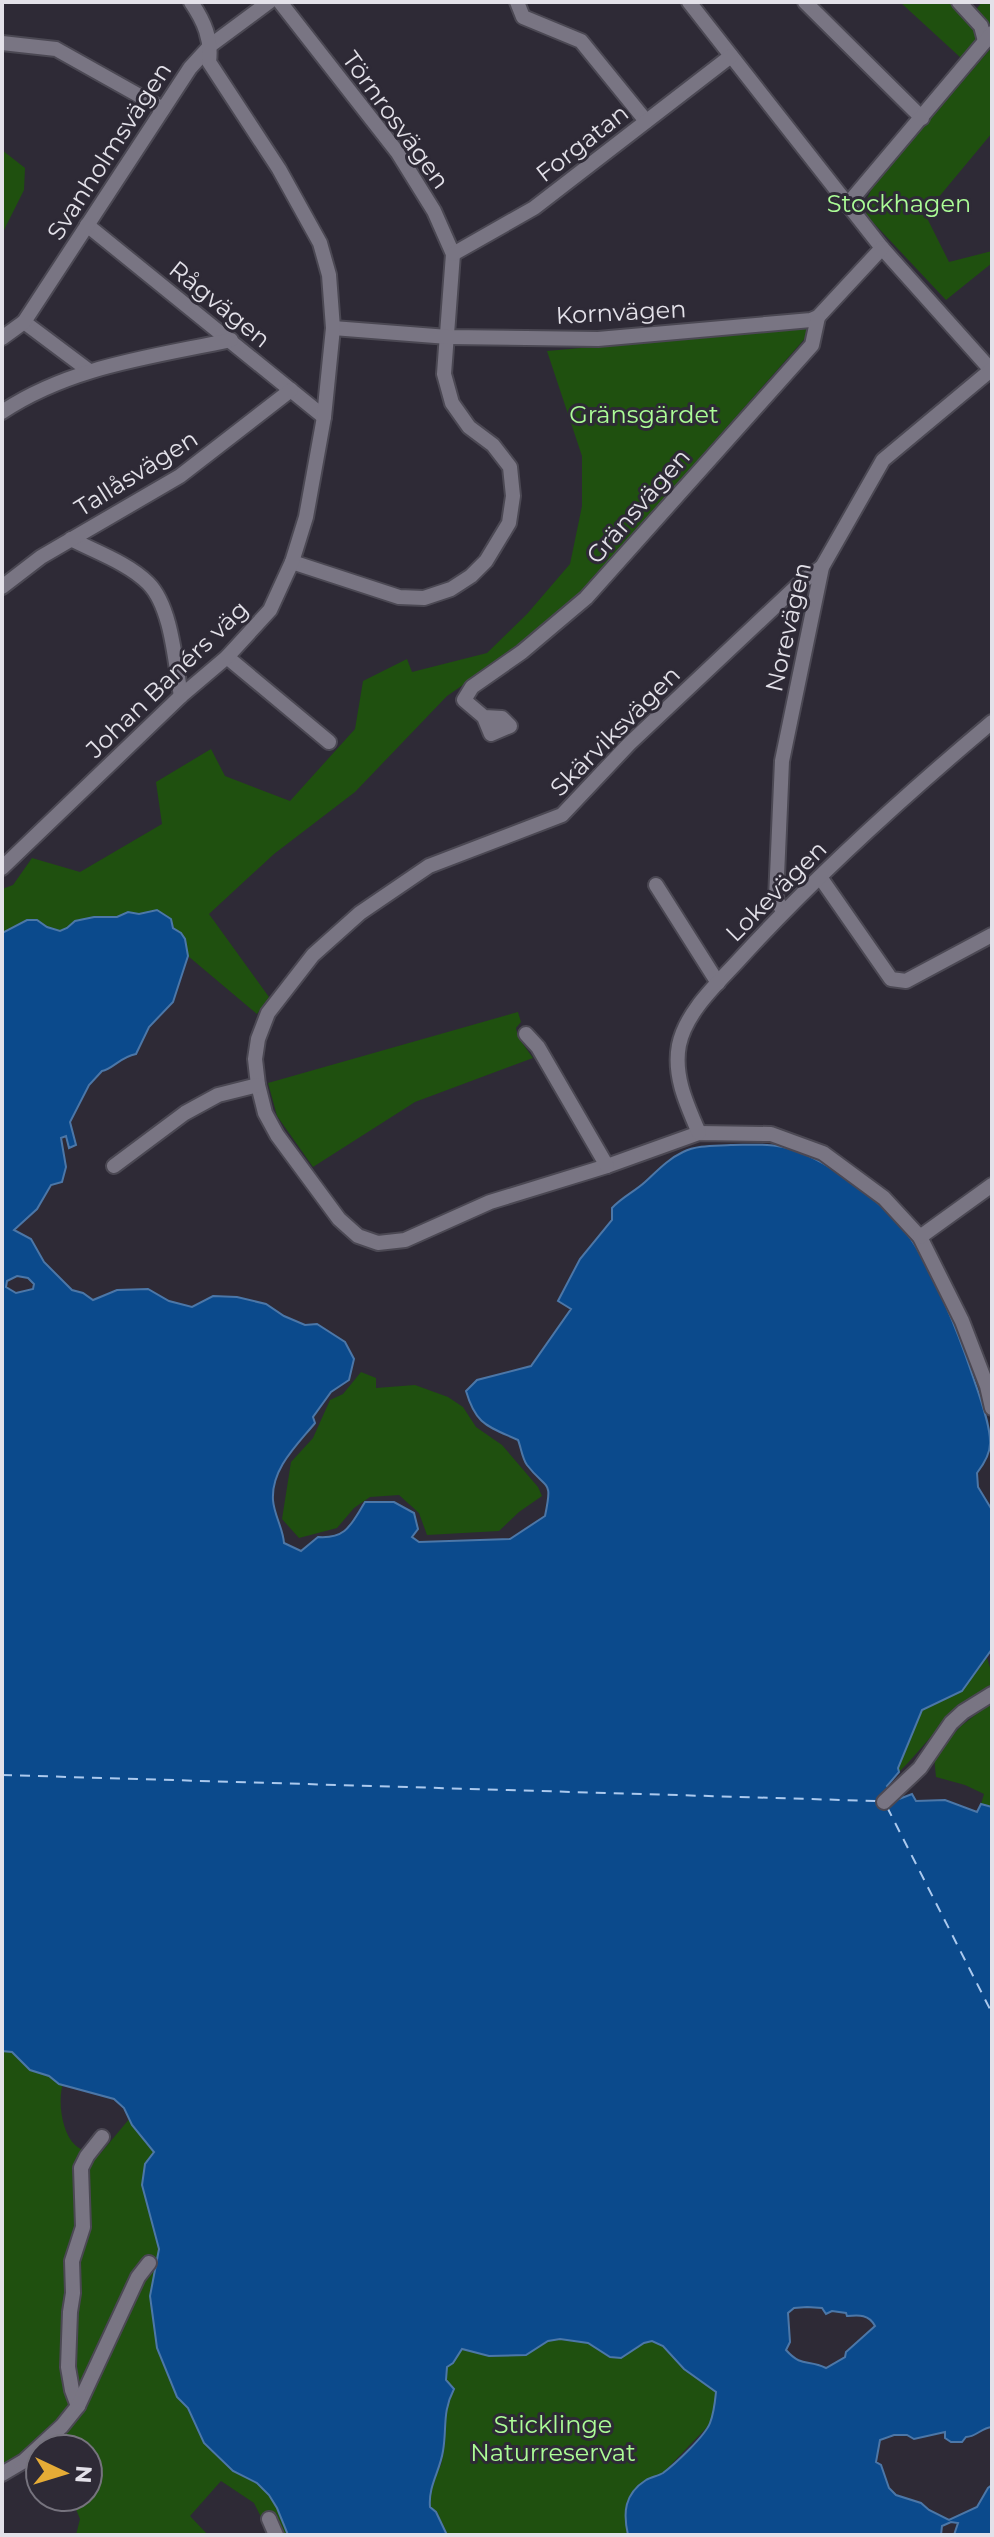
<svg xmlns="http://www.w3.org/2000/svg" width="994" height="2537" viewBox="0 0 994 2537" font-family="Montserrat,sans-serif">
	<style>
		.green { fill: #1f500f }
		.water { fill: #0b4a8c; stroke: #4c77a8; stroke-width: 2; fill-rule: evenodd }
		.lines { fill: none; stroke-linecap: round; stroke-linejoin: round }
		.ferry { stroke: #abc9ee; stroke-width: 2; stroke-dasharray: 10 8; stroke-linecap: butt }
		.minor-casing { stroke: #4b4853; stroke-width: 18 }
		.minor { stroke: #797583; stroke-width: 14 }
		.labels { text-anchor: middle; dominant-baseline: central; stroke-width: 6; stroke-linejoin: round; paint-order: stroke }
		.street-label { font-size: 24px; fill: #e3e1e9; stroke: #2e2a36 }
		.park-label { font-size: 24px; fill: #acfd97; stroke: #2e2a36 }
	</style>
	<rect width="100%" height="100%" fill="#2e2a36"/>
	<g class="green">
		<polygon points="900,2 950,2 976,25 978,41 961,58"/>
		<polygon points="982,2 992,2 992,24 987,29 975,11"/>
		<polygon points="992,47 992,133 933,204 926,216 949,262 992,251 992,263 946,300 867,216 865,203 873,186"/>
		<polygon points="2,150 25,168 24,190 2,234"/>
		<polygon points="815,327 557,620 447,696 355,792 274,854 209,914 269,997 257,1014 188,956 185,939 157,910 139,914 128,912 117,917 94,917 75,921 67,928 60,931 47,927 37,920 27,920 2,933 2,889 13,885 32,858 80,872 162,824 156,782 211,749 225,776 290,801 355,729 363,681 407,659 412,672 487,653 527,614 570,564 582,506 582,456 547,351"/>
		<polygon points="518,1012 521,1022 516,1028 518,1037 533,1058 415,1102 313,1167 277,1116 268,1083"/>
		<polygon points="361,1372 376,1378 376,1388 415,1385 448,1397 463,1407 476,1427 502,1445 538,1487 542,1496 519,1512 499,1531 427,1535 419,1513 399,1495 370,1497 354,1508 337,1528 299,1538 282,1519 291,1462 313,1438 330,1400 343,1394"/>
		<path d="M987,1658l5,16v13c-11,7 -22,13 -32,21 -23,18 -40,44 -61,64l-2,-4 25,-58 40,-19z"/>
		<polygon points="992,1702 992,1807 981,1804 984,1794 965,1785 936,1777 934,1756 961,1726"/>
		<path d="M12,2048l52,33c-7,16 -3,51 11,64 6,6 17,8 25,9l35,-42 19,37 103,333 19,20 12,33h-18l-16,-32 -33,-22 -31,35 18,19h-132l4,-16 -9,-22h17v-48h-48l-38,23v-423z"/>
		<polygon points="651,2332 719,2387 710,2424 662,2474 647,2479 628,2535 447,2535 437,2512 430,2507 430,2485 441,2465 444,2449 445,2411 448,2400 446,2367 454,2361 462,2349 557,2333"/>
	</g>
	<path class="water" d="M157,910l14,9 2,9 8,5 4,6 3,17 -15,46 -24,25 -13,27c-16,3 -23,15 -34,17l-13,14 -19,37 6,23 -7,3 -3,-12 -5,2 5,29 -4,15 -11,3 -14,24 -23,21 17,9 13,23 28,28 11,3 10,7 24,-10 31,-1 21,12 23,6 21,-11 24,1 29,7 18,12 21,9 12,-1 28,18 9,17 -5,21 -18,12 -18,25 2,6c-18,22 -44,46 -42,77 1,15 10,28 11,43l17,8 17,-14c29,2 33,-13 47,-35h29l20,11 4,16 -6,8 7,5 91,-3 35,-23c8,-38 2,-25 -18,-51 -5,-7 -6,-18 -9,-25 -31,-14 -42,-15 -52,-49l11,-11 54,-14 40,-57 -13,-8 22,-42 32,-39v-12c10,-11 22,-16 33,-26 12,-11 23,-23 38,-30 14,-7 32,-6 48,-7 19,0 41,-2 60,4 39,12 96,56 120,90 24,36 46,90 60,132 6,18 19,51 19,70 1,12 -6,23 -13,32l1,14 14,23v139l-30,42 -40,19 -24,58 1,4 -12,14 12,13 13,-5 4,7 29,-1 32,12 4,-8 11,3v620c-11,1 -16,10 -26,10l-4,5h-11l-6,-4v-6l-31,7 -7,-4h-13l-14,5 -4,22 5,3 8,23 7,7 25,8 8,7 20,10 28,-13 11,-19 4,-3v50h-38l4,-12 -7,-1 -9,4 -1,9h-313c-5,-22 -4,-41 18,-55 5,-3 12,-4 17,-7 12,-9 42,-37 47,-50 4,-10 5,-21 6,-31l-32,-23 -21,-23 -11,-5 -8,2 -23,15 -11,-1 -22,-14 -28,-4 -12,2 -22,14 -37,1 -27,-7 -9,14 -6,4 -1,13 8,9c-12,23 -7,39 -11,62 -3,20 -15,35 -13,56l6,5 11,23h-159l-11,-27 -8,-13 -12,-12 -24,-12 -29,-28 -16,-35 -11,-11 -20,-49 -7,-52 9,-47 -17,-64 3,-21 9,-12 -22,-27 -8,-17 -10,-9 -55,-15 -10,-8 -19,-6 -18,-18 -10,-1v-1118l25,-13h10l10,7 13,4 7,-3 8,-7 19,-4h23l11,-5 11,2zM17,1276l11,2 6,6 -1,5 -17,4 -10,-6 1,-6zM807,2307l15,1 4,6 6,-3 14,2 1,3c12,-1 22,-2 28,10l-29,26 -1,5 -19,11c-18,-9 -24,0 -40,-18l4,-8 -2,-29 6,-5z"/>
	<g class="lines">
		<g class="ferry">
			<polyline points="2,1775 876,1801"/>
			<polyline points="887,1807 992,2013"/>
		</g>
		<g class="minor-casing">
			<g id="minor">
				<polyline points="280,2 398,153 434,211 453,254 444,374 452,403 469,427 493,445 510,467 513,496 509,523 486,561 471,576 451,589 424,598 399,597 292,562"/>
				<polyline points="517,2 523,17 581,41 646,121"/>
				<polyline points="689,2 882,248 992,371"/>
				<polyline points="805,2 922,118"/>
				<polyline points="959,2 981,26 985,41"/>
				<polyline points="2,43 56,49 163,109"/>
				<polyline points="847,205 992,33"/>
				<polyline points="87,225 324,417"/>
				<polyline points="453,254 534,208 731,56"/>
				<polyline points="24,322 88,370"/>
				<polyline points="333,328 448,337 598,339 811,320 818,317 882,248"/>
				<polyline points="2,338 24,322 190,68 211,45 269,2"/>
				<path d="M2,412c69,-46 150,-55 229,-72"/>
				<path d="M71,539c25,13 57,24 77,44 24,24 27,80 33,113"/>
				<polyline points="822,567 799,584 629,744 562,815 429,866 360,913 313,955 268,1013 258,1039 255,1059 258,1085 265,1113 277,1135 339,1219 358,1236 378,1243 405,1240 490,1202 607,1166 699,1133 771,1134 823,1153 884,1198 920,1237 962,1321 987,1386 992,1408"/>
				<polyline points="2,587 41,557 180,476 291,390"/>
				<polyline points="227,657 329,742"/>
				<polyline points="484,717 502,718 510,726 491,734 484,717 464,700 472,687 522,652 586,598 812,345 818,317"/>
				<path d="M2,868l179,-172 46,-39 43,-47 22,-48 14,-45 18,-100 9,-89 -4,-53 -9,-32 -41,-74 -70,-107c3,-23 -5,-41 -18,-60"/>
				<polyline points="820,877 891,979 906,981 992,935"/>
				<polyline points="656,885 718,983"/>
				<polyline points="783,911 776,899 782,761 822,567 883,460 992,369"/>
				<polyline points="526,1034 538,1047 607,1166"/>
				<path d="M699,1133c-12,-28 -26,-57 -20,-88 7,-33 37,-60 59,-84 78,-86 165,-164 254,-239"/>
				<polyline points="114,1166 185,1113 218,1095 258,1085"/>
				<polyline points="920,1237 992,1185"/>
				<polyline points="884,1802 920,1768 951,1723 963,1712 992,1694"/>
				<polyline points="78,2406 72,2390 68,2367 70,2312 73,2293 72,2261 83,2227 81,2168 87,2156 102,2137"/>
				<polyline points="2,2474 24,2461 62,2426 78,2406 138,2277 149,2263"/>
				<polyline points="269,2519 276,2535"/>
			</g>
		</g>
		<use href="#minor" class="minor"/>
	</g>
	<g class="labels">
		<g class="street-label">
			<text transform="translate(396 120) rotate(54)">Törnrosvägen</text>
			<text transform="translate(582 143) rotate(-38)">Forgatan</text>
			<text transform="translate(109 151) rotate(-57)">Svanholmsvägen</text>
			<text transform="translate(220 304) rotate(39)">Rågvägen</text>
			<text transform="translate(621 312) rotate(-3)">Kornvägen</text>
			<text transform="translate(136 473) rotate(-32)">Tallåsvägen</text>
			<text transform="translate(638 506) rotate(-49)">Gränsvägen</text>
			<text transform="translate(788 627) rotate(-77)">Norevägen</text>
			<text transform="translate(167 679) rotate(-44)">Johan Banérs väg</text>
			<text transform="translate(615 731) rotate(-45)">Skärviksvägen</text>
			<text transform="translate(776 891) rotate(-45)">Lokevägen</text>
		</g>
		<g class="park-label">
			<text x="899" y="203">Stockhagen</text>
			<text x="644" y="414">Gränsgärdet</text>
			<text x="553" y="2424">Sticklinge<tspan x="553" dy="28">Naturreservat</tspan></text>
		</g>
	</g>
	<rect width="994" height="2537" fill="none" stroke="#e3e1e9" stroke-width="8"/>
	<g transform="translate(64 2473) rotate(94)"><circle r="38" fill="#2e2a36" stroke="#76737e" stroke-width="2"/>
	<path d="M0-6L14 30L0 20L-14 30Z" fill="#e6ac36"/>
	<text y="-12" font-size="22" font-weight="bold" text-anchor="middle" fill="#e3e1e9">N</text>
	</g>
</svg>
